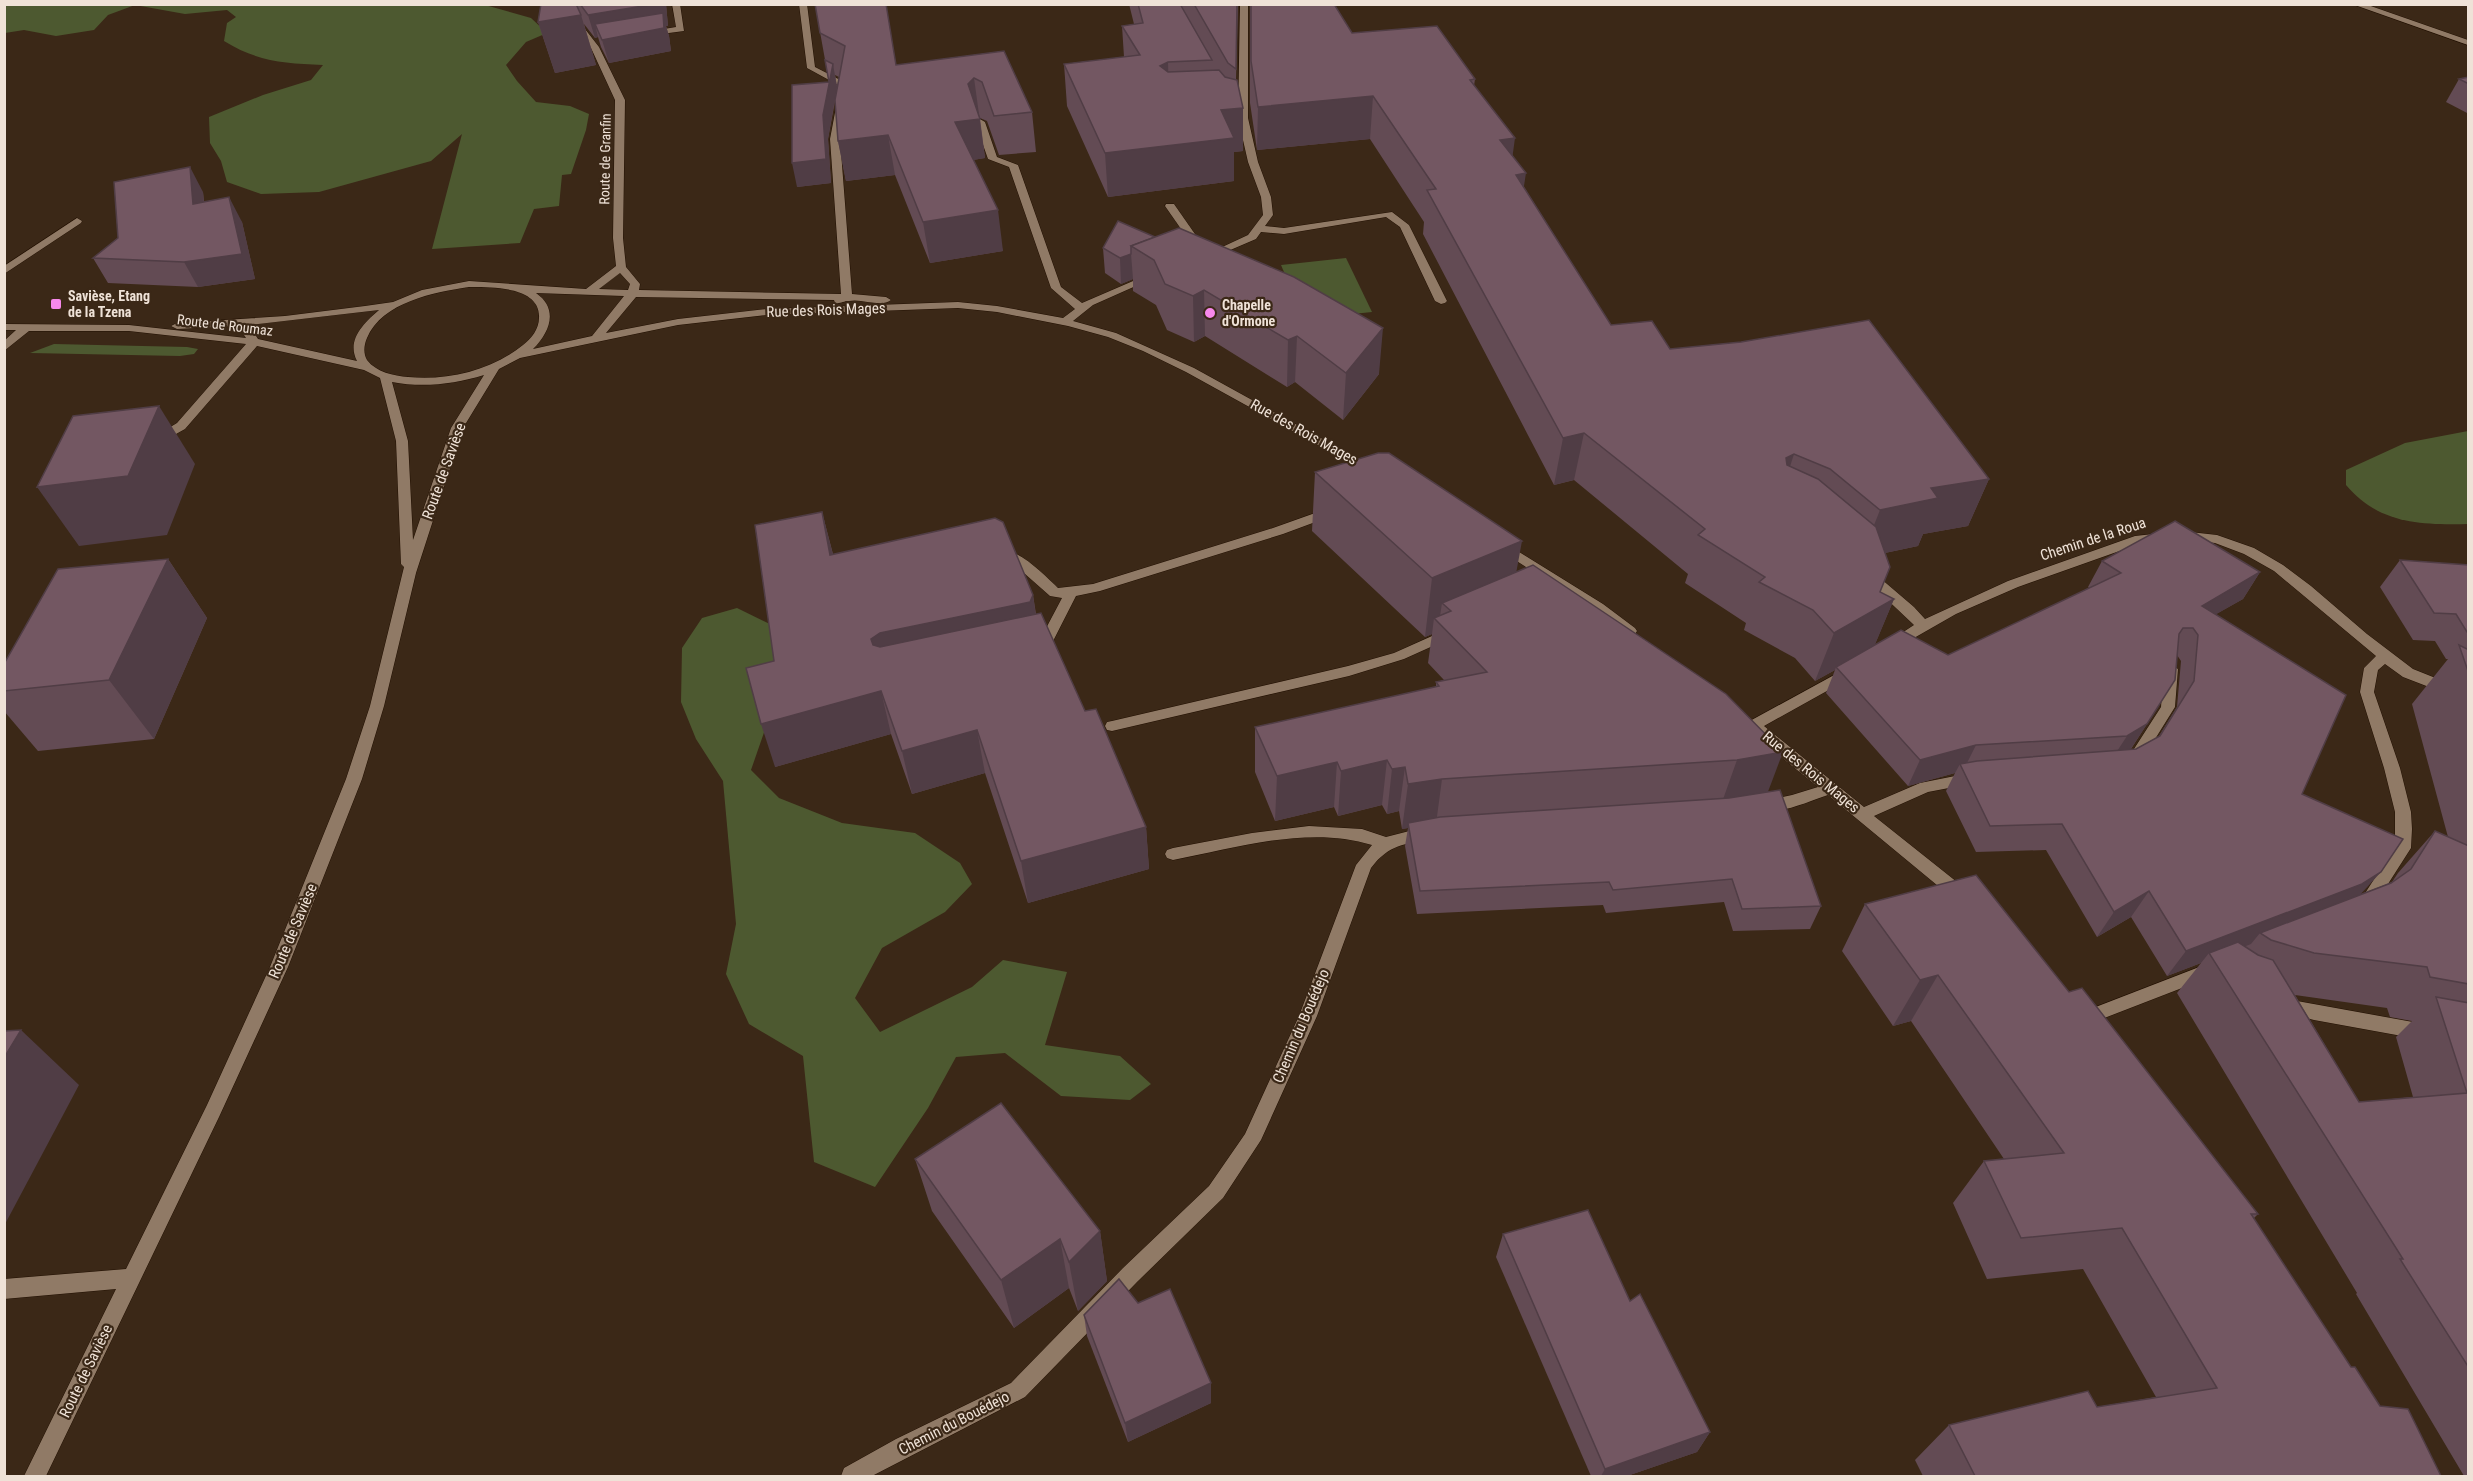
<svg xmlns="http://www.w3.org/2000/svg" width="2473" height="1481" viewBox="0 0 2473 1481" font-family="'Roboto Condensed',sans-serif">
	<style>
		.green { fill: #4d5930 }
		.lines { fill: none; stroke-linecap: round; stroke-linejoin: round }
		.minor-casing { stroke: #221002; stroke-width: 1 }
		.minor { fill: #907a66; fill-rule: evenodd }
		.wall { fill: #634b54; fill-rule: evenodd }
		.shaded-wall { fill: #503d45 }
		.building { fill: #735762; stroke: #503d45; stroke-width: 1.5 }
		.poi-dot { fill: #f788eb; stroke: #3b2817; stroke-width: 2 }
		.labels { text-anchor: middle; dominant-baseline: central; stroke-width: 4.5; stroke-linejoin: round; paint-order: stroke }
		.far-street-label { font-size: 14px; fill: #efe2d7; stroke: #3b2817 }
		.far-poi-label { font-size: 14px; font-weight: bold; fill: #efe2d7; stroke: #3b2817; text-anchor: start }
		.street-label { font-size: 15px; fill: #efe2d7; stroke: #3b2817 }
	</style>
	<rect width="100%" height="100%" fill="#3b2817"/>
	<g class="green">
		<path d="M5,5h480l46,13 16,15 -21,9 -20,23 11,16 19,21 34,4 19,8 -3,16 -15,44 -9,1 -3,31 -25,3 -14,34 -88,6 30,-115 -31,27 -112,31 -58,2 -34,-12 -6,-21 -11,-18 -1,-26 54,-22 48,-15 12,-15c-39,-2 -65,-3 -99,-24l3,-18 9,-6 -9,-7 -42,4 -50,-9 -27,10 -14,15 -38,6 -32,-6 -19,3z"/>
		<polygon points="1346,258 1372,312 1304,319 1281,265"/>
		<polygon points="54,344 187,347 198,349 194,354 180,356 30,353"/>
		<path d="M2468,431v93c-48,1 -89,0 -122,-39v-15l59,-27z"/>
		<polygon points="737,608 774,626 786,646 768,721 751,770 779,798 842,823 915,833 960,863 972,884 945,912 882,948 855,998 880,1032 972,987 1003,960 1067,972 1045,1045 1120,1056 1151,1084 1130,1100 1061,1096 1005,1053 956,1057 928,1108 875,1187 814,1162 803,1056 749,1024 726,974 736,924 723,781 696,739 681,702 682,648 702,618"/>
	</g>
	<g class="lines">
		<g class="minor-casing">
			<g id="minor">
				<path d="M547,4h10l21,16 21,27 26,53 -2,138 3,29 14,17 -1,6 202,4 -11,-155 10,-53 -33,-18 -8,-64h8l8,63 35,18 -10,54 12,155 34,3 5,3c-10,8 -29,-2 -42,1 -6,0 -8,3 -14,2l-1,-3 -198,-3 -30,36 72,-14 89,-10 191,-7 39,4 66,12 12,-9 -24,-21 -42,-121 -21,-8 -13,-37 5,-3 5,3 12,35 21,8 43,122 21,16 65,-28 4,-1 5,3 -63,28 -20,16 43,12 78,35 183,101 -2,3h-8l-181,-100 -43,-21 -35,-14 -40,-11 -71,-14 -39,-4 -191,7 -89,10 -158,33 -21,11 -36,59 -47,145 -32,133 -22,73 -74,188 -69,150 -173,359h-22l92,-187 -112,10v-20l122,-10 81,-164 63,-138 76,-188 24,-73 34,-139 -3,-3 -5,-123 -16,-63 -16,-8 -107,-24 -72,83 -27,15 -4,-1v-6l23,-14 69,-79 -117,-13h-100l-25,20v-10l12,-11h-12v-6l125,1 117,13 -8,-12 -61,3 -6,-3 6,-3 108,-7 80,-10 28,-4 29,-12 47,-9 117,8 30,-23 -3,-28 2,-138 -24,-52 -19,-24zM620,273l10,11 -2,6 -29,-1zM469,287c22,0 72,-1 70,31 0,11 -8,21 -16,27 -31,25 -75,36 -115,32 -14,-1 -32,-5 -41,-17 -4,-7 -3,-15 0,-22 15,-36 68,-46 102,-51zM536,293l88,3 -32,40 -59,13c17,-17 26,-40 3,-56zM379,310c-15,13 -33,30 -22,51l-99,-22 -9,-14zM484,375l-33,53 -38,112 -5,-99 -16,-59c31,6 63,2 92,-7z"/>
				<polygon points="672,4 680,4 684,31 646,36 646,32 676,27"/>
				<polygon points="1240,4 1248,4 1248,118 1258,162 1271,197 1273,215 1265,226 1284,228 1392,212 1409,225 1447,301 1445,303 1441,304 1435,301 1400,227 1386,217 1284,234 1261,232 1256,239 1214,257 1206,257 1205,255 1248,235 1263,215 1261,197 1248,162 1238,118"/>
				<polygon points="2352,4 2365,4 2468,40 2468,45"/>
				<polygon points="1166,204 1174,204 1204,247 1203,249 1195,249 1165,206"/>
				<polygon points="77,218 82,221 81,223 4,274 4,266"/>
				<path d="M1332,507l5,1 1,3 -1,3 -54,20 -183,57 -24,5 -28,55 -7,5 -7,-5 28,-53 -12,-2 -35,-31 -21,-12 2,-3c20,-5 49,26 62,38l35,-4 180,-56z"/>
				<polygon points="2181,531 2217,535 2254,548 2283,565 2311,586 2367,634 2413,669 2468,691 2468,702 2403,677 2385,664 2378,670 2374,692 2400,768 2411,812 2412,829 2411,848 2372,909 2366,911 2360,909 2358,904 2395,847 2395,812 2384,768 2360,692 2364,668 2376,656 2274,571 2244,554 2215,543 2181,539 2142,543 2018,587 1956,614 1893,650 1886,645 1888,642 1914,625 1861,575 1868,571 1873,572 1914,607 1925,619 2008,581 2135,536"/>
				<polygon points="1503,542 1603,604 1635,628 1637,631 1635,634 1625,634 1593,610 1498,549 1496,546"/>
				<polygon points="1450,628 1455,630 1457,633 1455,636 1404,659 1349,676 1112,731 1107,730 1105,726 1107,722 1112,721 1348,666 1394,653"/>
				<polygon points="2171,664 2178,669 2175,707 2142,760 2132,765 2127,763 2124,759 2132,752 2161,707 2164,669"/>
				<path d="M1847,668l5,1 2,4 -2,4 -88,49 100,81 56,-24 50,-10 5,2 3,4 -3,4 -47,9 -54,24 93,74 2,5 -2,5 -6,2 -6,-2 -127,-105c-18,6 -51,21 -69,15l-2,-4 2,-4 33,-7 26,-8 -70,-57 -2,-4 2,-4z"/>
				<path d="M1309,826l53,3 24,8 39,-10 6,2 2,4 -2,4c-27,9 -41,6 -60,31l-54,148 -56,124 -38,58 -86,84 -112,115 -153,79h-31l3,-8 52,-29 115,-56 112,-115 86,-82 36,-52 54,-118 57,-151 16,-20c-63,-20 -136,3 -199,15l-6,-2 -2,-4 2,-4 6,-2 79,-15z"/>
				<polygon points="2207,964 2213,966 2216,971 2213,976 2094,1022 2088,1020 2085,1015 2088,1010"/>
				<polygon points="2286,999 2424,1024 2430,1027 2433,1032 2430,1037 2424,1040 2314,1020 2280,1011 2277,1006 2280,1001"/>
			</g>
		</g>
		<use href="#minor" class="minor"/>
	</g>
	<g class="wall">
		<polygon points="541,4 666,4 668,26 666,26 669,36 671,51 609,63 601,47 598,37 595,38 584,24 596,65 555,73 538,22"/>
		<path d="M815,4l81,61 108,-14 28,61 4,40 -37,3 -12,-34 -7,-3 5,40 -12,2 30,91 -73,12 -35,-88 -49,6 -8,-40 -3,-40 -7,38 3,44 -34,4 32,-105zM835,75l4,2 -2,9z"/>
		<polygon points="1129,4 1238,4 1236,79 1243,108 1243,151 1234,152 1234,181 1108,197 1067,106 1064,64 1124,57 1122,26 1134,24"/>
		<path d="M1250,4l102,29 123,46 -1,7 39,70 11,31 87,138 378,154 -21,47 -45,8 -5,12 -33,7 -5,39 14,7 -19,45 73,11 141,-67 -1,-1 14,-26 158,11 -17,27 -27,15 86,180 59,100 31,-12 6,-9 37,-42 13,6 -36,-133 36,-45h-2l-11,-18 -22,-1 -33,-53 20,-27 69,5v911h-5l-108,-182 1,-1 -180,-300 24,-30 -34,13 -36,-59 -34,20 -51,-87 -70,2 -30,-61 9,-18 -47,13 -82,-93 9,-23 -20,11 -20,-23 -51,-28 2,-7 -61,-40 3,-9 -114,-94 -20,5 -131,-251 1,-12 -54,-83 -113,11 -7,-47zM2177,655l4,6 -4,46 -18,29 -23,13h-5l44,-69zM2295,995l92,13 3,9 22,4 -16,16 17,60 -54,5z"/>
		<polygon points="2469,77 2469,114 2446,102 2459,79"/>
		<polygon points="203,192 204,201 242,222 255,279 198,287 108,283 93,258"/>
		<polygon points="1118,221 1379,374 1343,420 1295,382 1287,387 1205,336 1194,342 1167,330 1156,305 1133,291 1133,279 1121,284 1105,273 1103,248"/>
		<polygon points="1315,472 1516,572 1726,694 1768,792 1821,906 1810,929 1733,931 1724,902 1606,913 1603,905 1417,914 1405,846 1408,828 1402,829 1399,811 1387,814 1382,805 1338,816 1334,807 1275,821 1255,772 1255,727 1436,687 1436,682 1444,680 1428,663 1432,634 1425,637 1312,531"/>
		<polygon points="822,512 833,554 1033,595 1036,614 1085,711 1146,827 1149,869 1028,903 985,773 912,794 891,734 775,767 774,661"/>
		<polygon points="168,559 207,618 154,739 38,751 4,711 4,664"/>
		<polygon points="1865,904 2069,992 2258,1214 2253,1219 2351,1367 2380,1406 2441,1476 1923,1476 1915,1460 1949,1425 2097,1407 2156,1397 2083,1269 1987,1279 1953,1203 1984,1161 2004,1159 1911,1021 1893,1026 1842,951"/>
		<polygon points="915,1159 1100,1231 1107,1281 1078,1311 1069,1288 1014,1328 932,1211"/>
		<polygon points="1503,1234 1630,1301 1710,1432 1697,1452 1627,1476 1591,1476 1496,1257"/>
		<polygon points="1138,1303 1211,1403 1128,1442 1087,1336 1084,1315"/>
	</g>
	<g class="shaded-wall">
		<polygon points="655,4 666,4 668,26 666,26 669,36 671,51 609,63 602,40 595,24 598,37 595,38 588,15"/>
		<polygon points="1237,4 1236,109 1243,108 1243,151 1234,152 1234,181 1108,197 1105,153 1221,110 1236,109"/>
		<polygon points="581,15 596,65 555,73 538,22"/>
		<polygon points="1168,62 1169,104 1160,66"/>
		<polygon points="833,64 837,87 828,139 831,183 797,187 792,163 823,115"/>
		<polygon points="974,78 985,158 960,162 955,122 968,84"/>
		<polygon points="1373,96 1370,139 1257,150 1258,107"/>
		<polygon points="888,135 895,175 846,181 838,141"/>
		<polygon points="1515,138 1509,182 1500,140"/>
		<polygon points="190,167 203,192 206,229 193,204"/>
		<polygon points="1526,173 1519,218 1516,175"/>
		<polygon points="229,197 242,222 255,279 198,287 184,262"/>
		<polygon points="998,210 1003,251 930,263 923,222"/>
		<polygon points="1131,254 1133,279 1121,284 1120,258"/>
		<polygon points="1204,290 1205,336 1194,342 1193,296"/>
		<polygon points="1383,328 1379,374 1343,420 1346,373"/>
		<polygon points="1297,336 1295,382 1287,387 1288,340"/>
		<polygon points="159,406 195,464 167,535 79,546 37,487"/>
		<polygon points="1584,433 1574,480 1554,485 1563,438"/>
		<polygon points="1794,454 1779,501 1786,458"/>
		<polygon points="1989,479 1968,526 1923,534 1918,546 1861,558 1880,510 1931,488"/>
		<polygon points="822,512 833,555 830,555"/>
		<polygon points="1522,541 1511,601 1451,611 1442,603 1439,623 1434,618 1432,634 1425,637 1432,578"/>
		<polygon points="168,559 207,618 154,739 109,680"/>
		<polygon points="2260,572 2243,599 2192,628 2202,606"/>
		<polygon points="1033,595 1039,638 881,682 871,639 880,633"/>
		<polygon points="1894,599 1874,647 1836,667 1835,670 1815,681 1834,633"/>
		<polygon points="881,691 891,734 775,767 761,724"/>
		<polygon points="2159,706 2130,750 2110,762 2127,736"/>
		<polygon points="977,730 985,773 912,794 902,751"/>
		<polygon points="1976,745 1963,771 1960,764 1955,773 1908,786 1920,760"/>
		<polygon points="1783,752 1766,797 1721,805 1737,760"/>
		<polygon points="1387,760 1382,805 1338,816 1341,771"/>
		<polygon points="1337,762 1334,807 1275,821 1277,776"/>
		<polygon points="1405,767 1399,811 1387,814 1392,769"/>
		<polygon points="1442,779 1436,824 1408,823 1408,828 1402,829 1408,784"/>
		<polygon points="1146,827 1149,869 1028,903 1021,861"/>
		<polygon points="2381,872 2358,897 2260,933 2251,944 2213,959 2209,953 2201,963 2167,976 2186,951"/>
		<polygon points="2149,891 2131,917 2097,937 2114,912"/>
		<polygon points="1938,975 1911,1021 1893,1026 1920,980"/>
		<polygon points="21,1030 79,1085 4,1226 4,1058"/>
		<polygon points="1100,1231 1107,1281 1078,1311 1069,1262"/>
		<polygon points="1060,1239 1069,1288 1014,1328 1001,1280"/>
		<polygon points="1211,1383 1211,1403 1128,1442 1125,1423"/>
		<polygon points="1710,1432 1697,1452 1627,1476 1601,1476 1605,1469"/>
	</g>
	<g class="building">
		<polygon points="541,4 576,4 581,15 538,22"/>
		<polygon points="580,4 655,4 588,15"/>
		<polygon points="815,4 886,4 896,65 1004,51 1032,112 994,116 982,82 974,78 968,84 980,119 955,122 998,210 923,222 888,135 838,141 835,100 845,46 820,33"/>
		<polygon points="1138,4 1180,4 1212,60 1168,62 1160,66 1168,72 1219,70 1225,77 1237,80 1243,108 1221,110 1234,138 1105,153 1064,64 1140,55 1122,26 1143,23"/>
		<polygon points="1194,4 1237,4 1236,69 1228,63"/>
		<polygon points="1251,4 1334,4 1352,33 1437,26 1475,79 1470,80 1515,138 1500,140 1526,173 1516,175 1611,325 1652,321 1670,349 1741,342 1869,320 1989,479 1931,488 1938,498 1880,510 1830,469 1794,454 1786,458 1787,465 1818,479 1876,527 1890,567 1880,592 1894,599 1834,633 1813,610 1759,582 1765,577 1698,535 1705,529 1584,433 1563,438 1427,190 1436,189 1373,96 1258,107 1251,61"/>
		<polygon points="663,13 664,28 602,40 595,24"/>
		<polygon points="825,60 833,64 823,115 826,159 792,163 792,85 829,82"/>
		<polygon points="2469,77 2469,84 2459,79"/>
		<polygon points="190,167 193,204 229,197 242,254 184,262 93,258 118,238 114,182"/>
		<polygon points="1118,221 1155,237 1131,246 1131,254 1120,258 1103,248"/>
		<polygon points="1179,228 1294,277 1383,328 1346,373 1297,336 1288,340 1204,290 1193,296 1165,284 1154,260 1131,246"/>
		<polygon points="159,406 128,476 37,487 73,416"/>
		<polygon points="1378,453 1389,453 1522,541 1432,578 1315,472"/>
		<polygon points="822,512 830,555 995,518 1003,522 1033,595 1030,602 880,633 871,639 873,645 880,647 1041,613 1085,711 1096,709 1146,827 1021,861 977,730 902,751 881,691 761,724 746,668 774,661 755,525"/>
		<polygon points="2175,521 2260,572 2202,606 2346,695 2302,794 2403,839 2381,872 2362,884 2186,951 2149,891 2114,912 2062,824 1990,826 1960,764 1977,761 2136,749 2160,736 2194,681 2198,635 2193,628 2183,628 2179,634 2175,680 2147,724 2127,736 1976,745 1920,760 1836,667 1901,630 1948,655 2121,573 2102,561"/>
		<polygon points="168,559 109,680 4,691 4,664 58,569"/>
		<polygon points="2400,560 2469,565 2469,632 2467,632 2456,614 2434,613"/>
		<polygon points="1533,565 1726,694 1783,752 1737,760 1442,779 1408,784 1405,767 1392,769 1387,760 1341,771 1337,762 1277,776 1255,727 1439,686 1436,682 1487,672 1434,618 1451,611 1442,603"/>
		<polygon points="2459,645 2469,650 2469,674"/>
		<polygon points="1780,790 1821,906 1742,909 1732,879 1613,890 1609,882 1420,891 1408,823 1440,817 1729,798"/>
		<polygon points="2435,831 2469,846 2469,984 2430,977 2427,967 2314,953 2271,940 2260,933 2391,883 2411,869"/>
		<polygon points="1976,875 2069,992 2082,988 2258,1214 2251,1214 2351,1367 2355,1367 2380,1406 2408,1409 2441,1476 1975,1476 1949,1425 2088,1391 2097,1407 2217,1388 2122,1228 2021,1238 1984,1161 2064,1153 1938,975 1920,980 1865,904"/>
		<polygon points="2238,942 2258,955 2273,960 2359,1102 2467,1093 2436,997 2469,1003 2469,1368 2400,1259 2403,1259 2209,953"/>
		<polygon points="21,1030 4,1058 4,1031"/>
		<polygon points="1001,1103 1100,1231 1069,1262 1060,1239 1001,1280 915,1159"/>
		<polygon points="1588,1210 1630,1301 1640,1294 1710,1432 1605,1469 1503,1234"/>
		<polygon points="1119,1279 1138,1303 1170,1289 1211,1383 1125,1423 1084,1315"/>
	</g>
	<g class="poi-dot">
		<rect x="50" y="298" width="12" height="12" rx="3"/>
		<circle cx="1210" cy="313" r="6"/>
	</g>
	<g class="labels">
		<g class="far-street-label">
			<text transform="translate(605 159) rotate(-89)">Route de Granfin</text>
			<text transform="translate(225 325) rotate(7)">Route de Roumaz</text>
		</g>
		<g class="far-poi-label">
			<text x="68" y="296">Savièse, Etang<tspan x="68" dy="16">de la Tzena</tspan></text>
			<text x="1222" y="305">Chapelle<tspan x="1222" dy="16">d'Ormone</tspan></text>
		</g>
		<g class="street-label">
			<text transform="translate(826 310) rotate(-2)">Rue des Rois Mages</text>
			<text transform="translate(1304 432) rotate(29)">Rue des Rois Mages</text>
			<text transform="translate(444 471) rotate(-70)">Route de Savièse</text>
			<text transform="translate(2093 539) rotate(-18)">Chemin de la Roua</text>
			<text transform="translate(1811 772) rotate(39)">Rue des Rois Mages</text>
			<text transform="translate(293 931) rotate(-67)">Route de Savièse</text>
			<text transform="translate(1301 1026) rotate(-67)">Chemin du Bouédejo</text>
			<text transform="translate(86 1371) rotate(-64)">Route de Savièse</text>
			<text transform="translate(954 1423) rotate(-27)">Chemin du Bouédejo</text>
		</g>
	</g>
	<rect width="2473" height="1481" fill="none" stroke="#efe2d7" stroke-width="12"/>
</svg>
